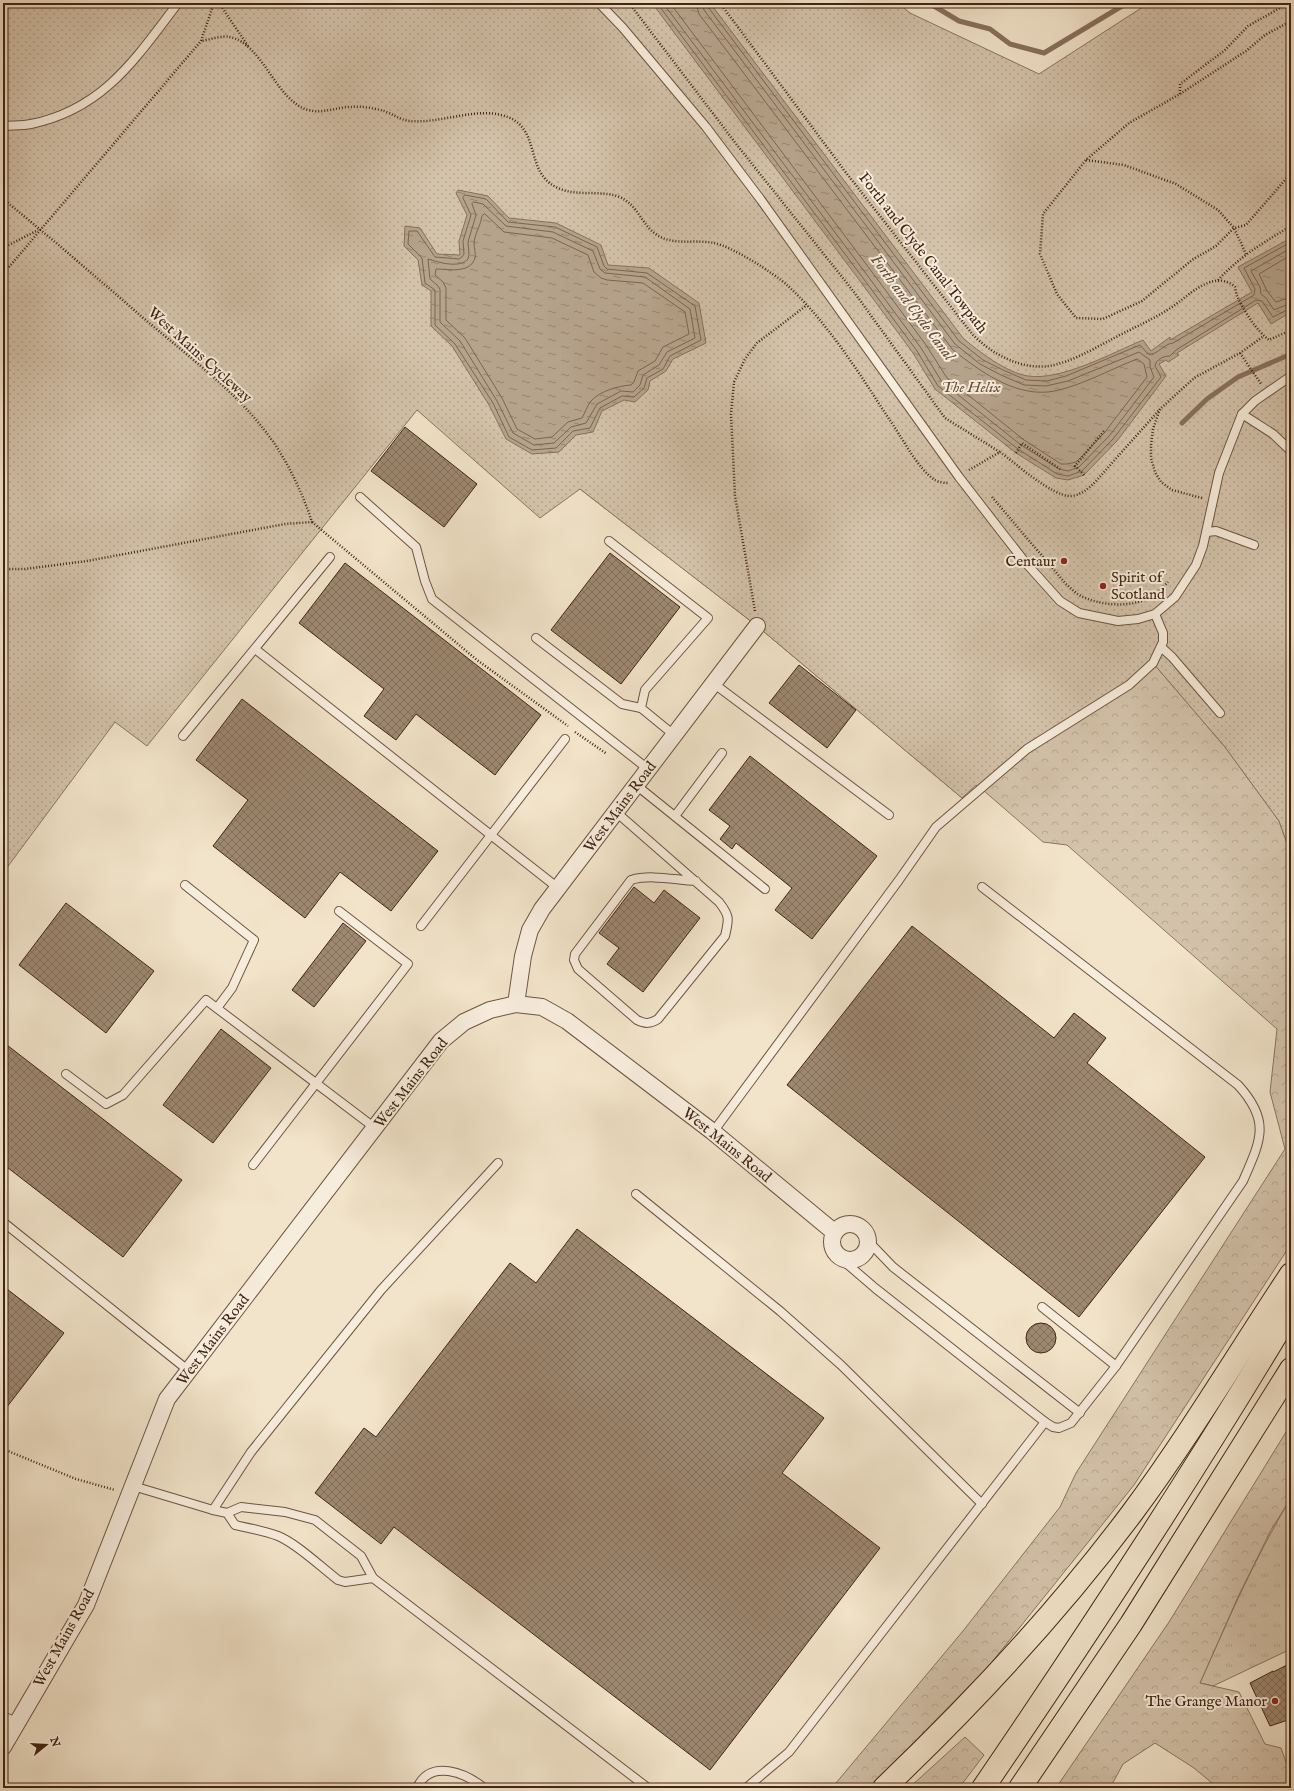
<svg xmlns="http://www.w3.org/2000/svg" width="1294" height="1791" viewBox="0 0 1294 1791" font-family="'IM FELL English',serif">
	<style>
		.grass { fill: url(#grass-tufts); stroke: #8b745f }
		.forest { fill: url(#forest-crowns); stroke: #8b745f }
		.park { fill: url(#park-dots); stroke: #8b745f }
		.water { fill: url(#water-ripples); stroke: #88705c }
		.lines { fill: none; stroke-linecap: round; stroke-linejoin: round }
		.shore { stroke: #7c6450; stroke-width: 1 }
		.stream { stroke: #88705c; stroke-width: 5 }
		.building { fill: url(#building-cross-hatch); stroke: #422413 }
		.service-casing { stroke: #6e5441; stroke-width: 10 }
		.minor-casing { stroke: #6e5441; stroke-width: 18 }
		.motorway-casing { stroke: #422413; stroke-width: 24 }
		.path { stroke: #422413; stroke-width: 2.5; stroke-dasharray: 1 2; stroke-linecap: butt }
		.service { stroke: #f7eddd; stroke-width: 8 }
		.minor { stroke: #f7eddd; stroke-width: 16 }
		.motorway { stroke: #f2e4ca; stroke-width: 22 }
		.poi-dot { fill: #8f2418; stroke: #f7eddd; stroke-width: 1.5 }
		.labels { text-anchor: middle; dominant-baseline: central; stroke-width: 4; stroke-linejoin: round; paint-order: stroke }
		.street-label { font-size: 15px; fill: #422413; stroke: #f7eddd }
		.park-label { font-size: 15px; font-style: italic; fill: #664c39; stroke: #f7eddd }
		.poi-label { font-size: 15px; fill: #422413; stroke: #f7eddd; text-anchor: end }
		.water-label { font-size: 16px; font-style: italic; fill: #654a37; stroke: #f7eddd }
	</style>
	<defs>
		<pattern id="grass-tufts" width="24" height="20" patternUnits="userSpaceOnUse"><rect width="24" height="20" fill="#d4c3ab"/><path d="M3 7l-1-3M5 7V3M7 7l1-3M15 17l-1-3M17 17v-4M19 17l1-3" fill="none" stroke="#b7a792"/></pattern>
		<pattern id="forest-crowns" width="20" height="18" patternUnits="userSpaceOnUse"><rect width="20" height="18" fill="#d4c3ab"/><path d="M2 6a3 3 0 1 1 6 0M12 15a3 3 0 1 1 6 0" fill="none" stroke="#b7a792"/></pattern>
		<pattern id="park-dots" width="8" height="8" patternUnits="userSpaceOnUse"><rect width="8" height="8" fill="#d4c3ab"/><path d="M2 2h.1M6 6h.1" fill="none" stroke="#b7a792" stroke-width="1.8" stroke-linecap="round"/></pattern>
		<pattern id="water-ripples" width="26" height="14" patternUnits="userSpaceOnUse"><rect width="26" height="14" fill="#b6a38c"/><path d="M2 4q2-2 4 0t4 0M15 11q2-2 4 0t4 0" fill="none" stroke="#968571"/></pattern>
		<pattern id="building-cross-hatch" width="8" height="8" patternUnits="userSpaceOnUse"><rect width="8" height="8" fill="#9e8872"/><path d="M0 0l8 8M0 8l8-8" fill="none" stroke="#826f5c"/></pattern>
	</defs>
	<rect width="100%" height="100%" fill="#f2e4ca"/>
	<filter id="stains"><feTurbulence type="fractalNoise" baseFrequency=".005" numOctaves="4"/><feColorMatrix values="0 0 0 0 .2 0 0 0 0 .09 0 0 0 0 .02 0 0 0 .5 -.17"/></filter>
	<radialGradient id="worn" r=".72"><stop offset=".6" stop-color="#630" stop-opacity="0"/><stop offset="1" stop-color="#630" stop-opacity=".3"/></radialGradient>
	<path class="grass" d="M1291,1498v151l-78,37 -13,-3c28,-63 55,-126 91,-185z"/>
	<g class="forest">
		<polygon points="580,489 1153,663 1225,747 1279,821 1288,846 1291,864 1291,1244 1134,1485 988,1667 869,1788 829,1788 836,1783 963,1631 1060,1507 1076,1473 1285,1149 1270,1092 1277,1029 1067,845 1043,842 976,784 962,798 757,626"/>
		<polygon points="1291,1424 1291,1498 1271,1530 1238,1597 1200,1683 1239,1692 1265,1744 1281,1748 1291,1776 1291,1788 1218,1788 1194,1768 1155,1743 1123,1764 1110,1788 1056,1788 1169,1622"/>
		<polygon points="965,1737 984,1755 959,1788 909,1788"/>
	</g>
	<polygon class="park" points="3,3 898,3 910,13 1039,74 1149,3 1291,3 1291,864 1288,846 1279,821 1225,747 1153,663 1144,673 1077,717 980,788 976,785 962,798 757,626 580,489 540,518 417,410 147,746 115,722 3,873"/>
	<g class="water">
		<path d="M652,3h58l253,335c15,13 44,35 65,38 33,5 84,-23 115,-36l8,11 19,-14v3l82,-48 -14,-25 53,-29v74l-20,12 -13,-21 -81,50 2,2 -11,7 -2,-2 -7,4 7,12 -49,65 -33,34 -16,5 -12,-2 -40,-25 -81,-64 -22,-36 -53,-72z"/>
		<polygon points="458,190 488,196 509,218 556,223 601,245 608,265 649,268 699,303 706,343 673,359 666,371 650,381 648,390 635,402 624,400 602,411 593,432 576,435 559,452 532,454 506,439 489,405 452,346 431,326 431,291 422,285 418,260 404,246 405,226 420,228 437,254 460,255 459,241 467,215 456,193"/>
	</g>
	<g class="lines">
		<g class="shore">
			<path d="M657,3l206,275 54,73 21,35 80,63 39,25 11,2 14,-5 31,-32 48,-62 -6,-11c1,-7 9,-10 15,-10l6,-6 80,-50 6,1 11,16 18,-9"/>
			<polyline points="663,3 867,275 921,348 942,382 1021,445 1059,469 1068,471 1079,467 1110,435 1154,377 1150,367 1150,360 1139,352 1068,381 1046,386 1024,385 1001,375 980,364 955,344 704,10 702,3"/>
			<path d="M670,3l202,269 54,73 21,33 77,62 37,24h6l9,-2 15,-15 14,-15 42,-55 -3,-13 -7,-5c-26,10 -62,30 -89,33 -36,3 -68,-21 -95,-42l-254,-336 -3,-11"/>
			<path d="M707,3l1,4 251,334 24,19 20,10 23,10 21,1 19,-5 74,-31 8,9c9,2 15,-10 25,-11l81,-48 1,-6 -11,-21 47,-26"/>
			<polygon points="465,195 486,199 508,222 555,227 597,247 604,266 607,269 647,273 695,306 701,340 670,356 663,369 647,378 644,388 634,397 622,396 600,408 590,428 573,431 556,448 532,450 509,437 493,403 455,344 435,325 435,290 425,283 422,258 408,244 409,231 417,231 435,257 459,259 462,257 464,254 463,241 471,215 463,198"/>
			<path d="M474,202l9,2 23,22 47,6 40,19 7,18 5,4 40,4 45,32 5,29 -28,14 -8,13 -16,10 -3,10 -7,7 -12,-1 -24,13 -11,19 -15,4 -17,16 -20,2 -21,-12 -16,-32 -37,-60 -20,-19v-33l-3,-4 -7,-6 -2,-20c10,3 31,10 40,0l1,-5 -1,-12 8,-27 -4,-11z"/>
			<path d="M485,214l19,18 48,6 36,17 6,17 7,6 6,2 36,3 42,29 4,22 -26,13 -8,14 -17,10 -4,11 -3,3c-13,1 -31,6 -40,16 -4,5 -6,12 -9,17l-14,4 -16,15 -17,2 -18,-10 -15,-31 -37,-60 -19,-18v-32l-3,-6 -8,-7 1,-6c13,0 34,5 39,-11 1,-5 -1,-10 -1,-16 1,-9 7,-17 8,-26z"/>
			<polyline points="1291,248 1251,271 1260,287 1261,294 1266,298 1274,310 1291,303"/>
			<polyline points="1291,255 1259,274 1267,291 1276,302 1291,297"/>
		</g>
		<g class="stream">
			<polyline points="929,3 959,21 990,29 1010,44 1044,53 1127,3"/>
			<polyline points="1182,423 1207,399 1238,377 1291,354"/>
		</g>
	</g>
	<g class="building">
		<polygon points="405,427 477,484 444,527 371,471"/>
		<polygon points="610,553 680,607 621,684 551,630"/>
		<polygon points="345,563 541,715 495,775 416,714 396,740 364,716 384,689 299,623"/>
		<polygon points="799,665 856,710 827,748 769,703"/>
		<polygon points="242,699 438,851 391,911 340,872 305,918 213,846 248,800 196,760"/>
		<polygon points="750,756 877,856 812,939 775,910 792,888 736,843 732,849 720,839 730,826 709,810"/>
		<polygon points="634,887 654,903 664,890 700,918 643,992 607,964 619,948 599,933"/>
		<polygon points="66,903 154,971 106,1033 19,965"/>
		<polygon points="343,923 366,941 314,1007 292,990"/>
		<polygon points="912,926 1054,1038 1074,1013 1106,1038 1087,1063 1205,1157 1079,1317 787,1085"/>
		<polygon points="221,1029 271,1068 213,1143 163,1105"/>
		<polygon points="3,1042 182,1180 123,1257 3,1164"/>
		<polygon points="577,1229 824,1418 782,1473 880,1548 710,1770 394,1527 381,1544 315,1493 364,1428 376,1437 510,1263 536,1283"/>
		<polygon points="3,1286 64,1333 3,1412"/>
		<circle cx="1041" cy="1338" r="15"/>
		<polygon points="1291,1663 1291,1719 1270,1726 1250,1683 1273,1671 1273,1672"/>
	</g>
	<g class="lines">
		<g class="service-casing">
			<g id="service">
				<polyline points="599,3 623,28 706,127 761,200 959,477 1000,530 1025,562 1060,601 1079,613 1118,621 1138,619 1155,614 1175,597 1196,565 1203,546 1219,473 1242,414 1255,401 1291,376"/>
				<path d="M3,126c9,-1 19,0 28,-2 73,-15 105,-66 147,-121"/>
				<polyline points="1242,414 1273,434 1291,451"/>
				<polyline points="360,497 416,547 425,581 432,599 648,769"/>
				<polyline points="1207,532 1216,531 1254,545"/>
				<polyline points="609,541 708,618 645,690 641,708 674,735"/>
				<polyline points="536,638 622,704 641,708"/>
				<polyline points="1161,647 1172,657 1220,713"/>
				<polyline points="255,649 558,888"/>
				<polyline points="713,683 889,815"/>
				<polyline points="183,736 330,557"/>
				<polyline points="636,785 765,889"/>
				<path d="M616,812l103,90c11,14 10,17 6,34l-67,83c-8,5 -13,5 -21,1l-59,-51 -4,-9 1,-6 56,-74c20,-6 44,0 65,1"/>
				<polyline points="675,816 722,753"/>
				<polyline points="185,885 254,940 232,988 217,1008"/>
				<polyline points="421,926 565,739"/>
				<polyline points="66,1074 106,1104 123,1095 206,1000 375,1128"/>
				<polyline points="713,1132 899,880 936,827 1027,749 1129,685 1153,663 1163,642 1163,633 1155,614"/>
				<polyline points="253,1165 408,964 339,911"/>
				<polyline points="636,1194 780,1311 841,1365 982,1504"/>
				<polyline points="3,1222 189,1371"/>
				<polyline points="868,1241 893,1267 1080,1413"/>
				<polyline points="839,1257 875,1288 1045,1422"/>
				<polyline points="1042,1307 1116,1366"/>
				<polyline points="133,1486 213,1510 251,1452 381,1290 498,1163"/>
				<path d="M213,1510l14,3 14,-6 44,5 30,8 46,36 12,22 -28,4 -7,-2c-17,-13 -42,-37 -60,-44 -14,-5 -29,-8 -43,-11l-8,-12"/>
				<polyline points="373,1578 648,1788"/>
				<polyline points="3,1716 16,1722"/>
				<path d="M417,1788c13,-30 49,-15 67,0"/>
				<path d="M746,1788l43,-36 256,-330 8,5 6,1 12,-5 45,-57 127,-185c18,-41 28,-60 -5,-96l-256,-198"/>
			</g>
		</g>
		<g class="minor-casing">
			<g id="minor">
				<polyline points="516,1004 523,956 530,930 542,909 757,626"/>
				<circle cx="850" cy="1242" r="18"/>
				<polyline points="3,1747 86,1605 167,1399 441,1041 464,1022 490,1010 516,1004 542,1007 567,1021 713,1132 834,1232"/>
			</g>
		</g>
		<g class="motorway-casing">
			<g id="motorway">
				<path d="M884,1788c89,-85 174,-176 248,-275 57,-77 106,-159 159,-239"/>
				<path d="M983,1788c107,-157 211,-315 308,-478"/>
				<polyline points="1020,1788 1131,1624 1291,1369"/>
			</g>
		</g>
		<g class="path">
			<path d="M214,3l-13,38c8,-1 21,-6 29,-4 33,7 46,64 78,73 16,4 28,-3 43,-3 10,-1 23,1 33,4 9,3 16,9 26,10 28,3 64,-13 91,-6 42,9 22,56 55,72 19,10 41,3 61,9 22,8 23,28 40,39 17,11 38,4 57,8 17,3 60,30 74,43 40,37 71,87 101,133 11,15 30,52 46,61 3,2 9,3 13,3"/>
			<polyline points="219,3 248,46"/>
			<polyline points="629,3 737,145 854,292 945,418 1000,452"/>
			<path d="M720,3l124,167 129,165c19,19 48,35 76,31 23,-4 46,-18 67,-29 19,-10 38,-18 56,-30 15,-10 35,-32 55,-25 3,1 6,3 8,5 1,3 1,7 2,9 7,15 19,34 32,44l22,-10"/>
			<polyline points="1291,21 1265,35 1246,51 1180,94 1129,123 1086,160 1043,214 1040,254 1057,294 1076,318 1103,319 1142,301 1192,260 1216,246 1234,228 1246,225 1291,173"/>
			<polyline points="1180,94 1180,84 1225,50 1248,26 1289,3"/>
			<polyline points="1086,160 1124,165 1176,184 1218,210 1234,228 1246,254"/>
			<path d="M3,199c47,38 93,78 138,117 44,38 93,73 128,120 19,26 33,56 43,86l-27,2 -198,37 -62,8h-22"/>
			<polyline points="3,248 38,230"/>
			<polyline points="3,274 201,41"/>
			<path d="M1218,280c21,-23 46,-38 73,-54"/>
			<polyline points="1240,353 1261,384"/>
			<polyline points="1016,453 1022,443 1060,469"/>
			<path d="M969,470l31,-18c15,11 53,45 71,44 11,-1 18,-8 26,-16l63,-71"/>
			<polyline points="1084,475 1075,466 1104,431"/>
			<path d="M992,497l74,87c5,4 9,9 15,12 18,9 46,12 66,3 8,-4 15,-10 21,-17"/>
			<polyline points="1202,498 1172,490 1161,482 1155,472 1151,458 1151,445 1153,429 1160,409 1194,378 1240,353 1264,336"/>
			<polyline points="312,522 477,660 568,726"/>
			<polyline points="755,611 735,496 731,414 734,382 745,359 757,343 807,305"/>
			<polyline points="575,732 607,754"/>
			<polyline points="3,1449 76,1479 115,1490"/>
		</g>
		<use href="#service" class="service"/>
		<use href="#minor" class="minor"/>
		<use href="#motorway" class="motorway"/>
	</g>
	<g class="poi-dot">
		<circle cx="1064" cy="561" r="4"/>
		<circle cx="1103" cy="586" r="4"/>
		<circle cx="1275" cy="1701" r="4"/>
	</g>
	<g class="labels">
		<g class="street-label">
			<text transform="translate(923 253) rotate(52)">Forth and Clyde Canal Towpath</text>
			<text transform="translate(200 355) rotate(42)">West Mains Cycleway</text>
			<text transform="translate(620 807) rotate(-53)">West Mains Road</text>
			<text transform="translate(411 1083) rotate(-52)">West Mains Road</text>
			<text transform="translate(727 1145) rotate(39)">West Mains Road</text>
			<text transform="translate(213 1340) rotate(-53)">West Mains Road</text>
			<text transform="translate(64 1638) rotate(-61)">West Mains Road</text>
		</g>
		<g class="park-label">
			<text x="971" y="387">The Helix</text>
		</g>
		<g class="poi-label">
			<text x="1056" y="561">Centaur</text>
			<text x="1111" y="577" text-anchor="start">Spirit of<tspan x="1111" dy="17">Scotland</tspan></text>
			<text x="1267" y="1701">The Grange Manor</text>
		</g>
		<g class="water-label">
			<text transform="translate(912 308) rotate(53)">Forth and Clyde Canal</text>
		</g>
	</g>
	<rect width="1294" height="1791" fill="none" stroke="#f2e4ca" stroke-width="16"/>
	<rect x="4" y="4" width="1286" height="1783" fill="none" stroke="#422413" stroke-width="2"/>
	<rect x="8" y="8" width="1278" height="1775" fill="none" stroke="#422413"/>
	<g transform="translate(46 1745) rotate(72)" stroke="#f7eddd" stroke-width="3" paint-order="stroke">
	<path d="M0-3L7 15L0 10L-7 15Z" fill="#422413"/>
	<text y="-6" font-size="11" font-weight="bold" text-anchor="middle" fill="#422413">N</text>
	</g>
	<rect width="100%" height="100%" filter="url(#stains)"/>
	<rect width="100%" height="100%" fill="url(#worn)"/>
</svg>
